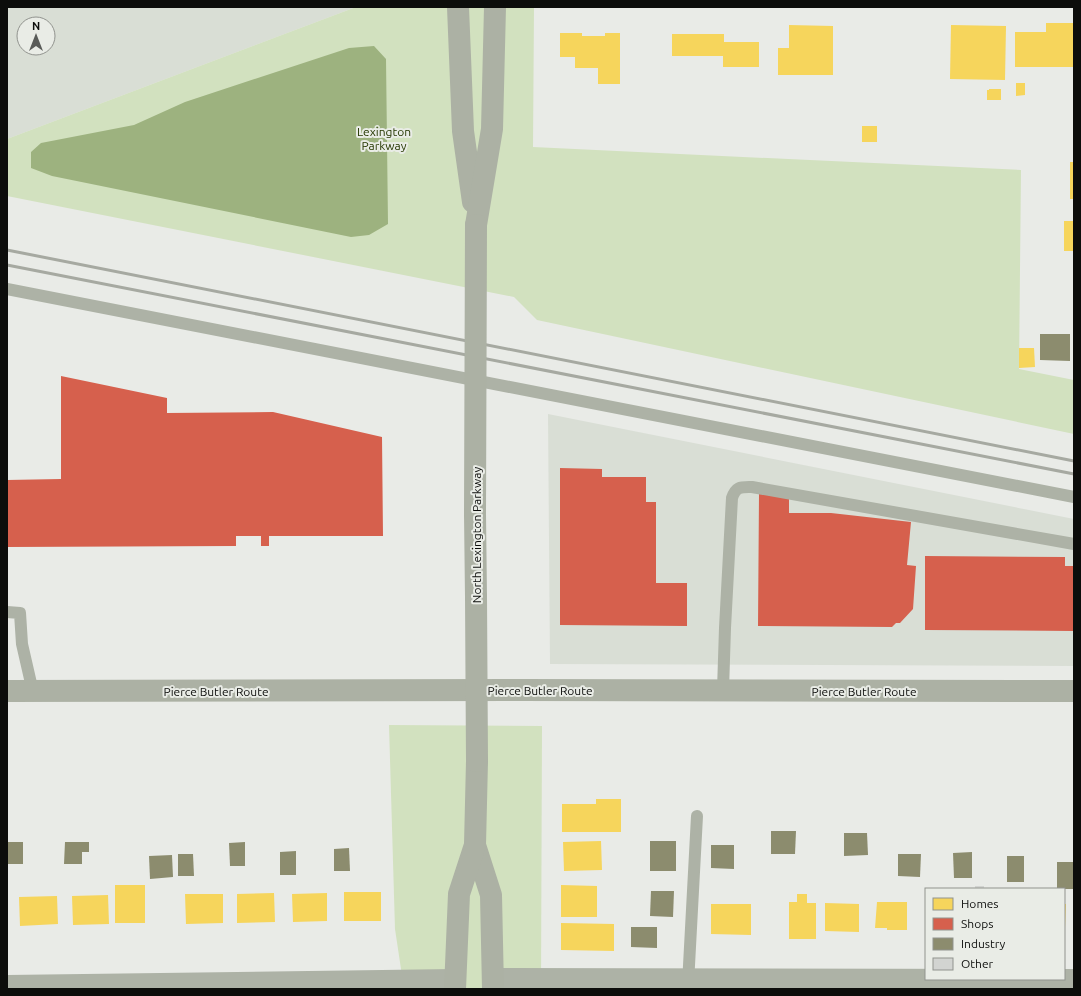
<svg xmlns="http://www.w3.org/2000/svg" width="1081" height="996" viewBox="0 0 1081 996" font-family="Ubuntu,sans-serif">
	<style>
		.built { fill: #d9ded5; fill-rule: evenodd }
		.green { fill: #d2e1bf }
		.water { fill: #9db27f }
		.homes { fill: #f6d55c }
		.shops { fill: #d6604d }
		.industry { fill: #8c8c6e }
		.building { fill: #d2d4d1 }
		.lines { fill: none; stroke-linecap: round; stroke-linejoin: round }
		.service { stroke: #adb2a6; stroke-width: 12 }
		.minor { stroke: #adb2a6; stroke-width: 22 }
		.secondary { stroke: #acb1a4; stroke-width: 22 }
		.rail { stroke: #a6a9a1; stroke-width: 3 }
		.secondary-bridge { stroke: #acb1a4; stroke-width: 22 }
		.labels { text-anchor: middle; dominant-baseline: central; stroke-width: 4; stroke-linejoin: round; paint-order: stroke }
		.park-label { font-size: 12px; fill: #253701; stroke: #e9ece6 }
		.street-label { font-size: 12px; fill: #0c0d0b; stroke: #e9ece6 }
	</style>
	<rect width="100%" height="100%" fill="#e9ebe7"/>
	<g class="built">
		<path d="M7,7h349l-349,132zM24,24h24v24h-24z"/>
		<polygon points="548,414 1074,519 1074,666 550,664"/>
	</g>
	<g class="green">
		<polygon points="356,7 534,7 533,147 1021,170 1019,369 1074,380 1074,434 537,320 514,297 7,196 7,139"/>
		<polygon points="389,725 542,726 541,989 404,989 395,929"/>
	</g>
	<polygon class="water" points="374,46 386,59 388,224 369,235 351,237 52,176 31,168 31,152 41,143 134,125 185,102 349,48"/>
	<g class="homes">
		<polygon points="1046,23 1074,23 1074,67 1015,67 1015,32 1046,32"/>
		<polygon points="789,25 833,26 833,75 778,75 778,48 789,48"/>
		<polygon points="951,25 1006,26 1005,80 950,79"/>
		<polygon points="560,33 582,33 582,36 605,36 605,33 620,33 620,84 598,84 598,68 575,68 575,57 560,57"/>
		<polygon points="672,34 724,34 724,42 759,42 759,67 723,67 723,56 672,56"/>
		<polygon points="1016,83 1025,83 1025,95 1016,96"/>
		<polygon points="989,89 1001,89 1001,100 987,100 987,90 989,90"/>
		<rect x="862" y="126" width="15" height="16"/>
		<rect x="1070" y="162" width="4" height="37"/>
		<rect x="1064" y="221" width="10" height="30"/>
		<polygon points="1019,348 1034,348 1035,367 1019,368"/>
		<polygon points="596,799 621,799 621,832 562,832 562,804 596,804"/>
		<polygon points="601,841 602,870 564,871 563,842"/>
		<rect x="115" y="885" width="30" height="38"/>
		<polygon points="561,885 597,886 597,917 561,917"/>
		<rect x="344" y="892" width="37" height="29"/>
		<polygon points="274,893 275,922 237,923 237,894"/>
		<polygon points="327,893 327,921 293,922 292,894"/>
		<polygon points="185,894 223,894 223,923 186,924"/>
		<polygon points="797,894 807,894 807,903 816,903 816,939 789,939 789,902 797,902"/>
		<polygon points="108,895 109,924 73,925 72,896"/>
		<polygon points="57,896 58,924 20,926 19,897"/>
		<polygon points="877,902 907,902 907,930 887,930 887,928 875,928"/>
		<polygon points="825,903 859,904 859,932 825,931"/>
		<polygon points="711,904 751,904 751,935 711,934"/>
		<polygon points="1064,904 1066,904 1065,928 1064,928"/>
		<polygon points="561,923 614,924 614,951 561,950"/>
	</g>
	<g class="shops">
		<polygon points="61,376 167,398 167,413 273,412 382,437 383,536 269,536 269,546 261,546 261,536 236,536 236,546 7,547 7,480 61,479"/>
		<polygon points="560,468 602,469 602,477 646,477 646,502 656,502 656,583 687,583 687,626 560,625"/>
		<polygon points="759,494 789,494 789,513 831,513 911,522 907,565 916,566 913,609 900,623 896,623 892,627 758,626"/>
		<polygon points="925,556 1065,557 1065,566 1073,566 1074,631 925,630"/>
	</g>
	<g class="industry">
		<polygon points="1040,334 1070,334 1070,361 1040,360"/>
		<polygon points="771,831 796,831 795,854 771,854"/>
		<polygon points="844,833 867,833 868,855 844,856"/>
		<rect x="650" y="841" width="26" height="30"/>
		<rect x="7" y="842" width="16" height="22"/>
		<polygon points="65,842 89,842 89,852 82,852 82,864 64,864"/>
		<polygon points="245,842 245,866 230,866 229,843"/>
		<polygon points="711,845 734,845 734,869 711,868"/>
		<polygon points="349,848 350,871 334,871 334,849"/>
		<polygon points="296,851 296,875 280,875 280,852"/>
		<polygon points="972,852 972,878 954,878 953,853"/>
		<polygon points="178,854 193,854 194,876 178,876"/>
		<polygon points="898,854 921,854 920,877 898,876"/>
		<polygon points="172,855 173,877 150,879 149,856"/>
		<rect x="1007" y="856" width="17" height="26"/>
		<rect x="1057" y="862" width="17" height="27"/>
		<polygon points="651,891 674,891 673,917 650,916"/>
		<polygon points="631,927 657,927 657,948 631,947"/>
	</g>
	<rect class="building" x="975" y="886" width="9" height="3"/>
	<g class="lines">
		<g class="service">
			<polyline points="7,289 1074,497"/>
			<polyline points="7,612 20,613 22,644 33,692"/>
			<path d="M723,690l2,-62 7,-130c4,-12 9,-11 20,-11l322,57"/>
			<polyline points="688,984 697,816"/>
		</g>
		<g class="minor">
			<polyline points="493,979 1074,980"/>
			<polyline points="7,986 455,980"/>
		</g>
		<g class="secondary">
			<polyline points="458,7 463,131 473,202"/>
			<polyline points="476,225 492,129 495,7"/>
			<polyline points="475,514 476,597"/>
			<polyline points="7,691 521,690 1074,691"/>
			<polyline points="475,845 491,895 493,989"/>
			<polyline points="455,989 459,894 475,845 477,761"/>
		</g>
		<g class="rail">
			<polyline points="7,250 1074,461"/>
			<polyline points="7,265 1074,474"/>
		</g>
		<g class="secondary-bridge">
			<polyline points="475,514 476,225"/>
			<polyline points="476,597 477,761"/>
		</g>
	</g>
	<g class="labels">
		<g class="park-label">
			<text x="384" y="131">Lexington<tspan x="384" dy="14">Parkway</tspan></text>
		</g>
		<g class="street-label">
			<text transform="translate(476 535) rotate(-90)">North Lexington Parkway</text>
			<text x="540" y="690">Pierce Butler Route</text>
			<text x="216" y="691">Pierce Butler Route</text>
			<text x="864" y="691">Pierce Butler Route</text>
		</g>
	</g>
	<rect width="1081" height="996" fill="none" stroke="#0c0d0b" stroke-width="16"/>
	<rect x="925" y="888" width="140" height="92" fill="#e9ece6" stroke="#91938e"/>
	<rect x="933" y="898" width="20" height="12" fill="#f6d55c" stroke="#91938e"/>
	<text x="961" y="908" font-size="12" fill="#0c0d0b">Homes</text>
	<rect x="933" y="918" width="20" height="12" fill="#d6604d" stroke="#91938e"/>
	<text x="961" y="928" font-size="12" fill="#0c0d0b">Shops</text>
	<rect x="933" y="938" width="20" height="12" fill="#8c8c6e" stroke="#91938e"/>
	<text x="961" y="948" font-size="12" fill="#0c0d0b">Industry</text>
	<rect x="933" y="958" width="20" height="12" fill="#d2d4d1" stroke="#91938e"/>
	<text x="961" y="968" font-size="12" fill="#0c0d0b">Other</text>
	<g transform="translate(36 36)"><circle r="19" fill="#e9ece6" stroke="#91938e"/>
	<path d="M0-3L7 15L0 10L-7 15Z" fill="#595b58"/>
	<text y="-6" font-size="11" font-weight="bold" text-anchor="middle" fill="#0c0d0b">N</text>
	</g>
</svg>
